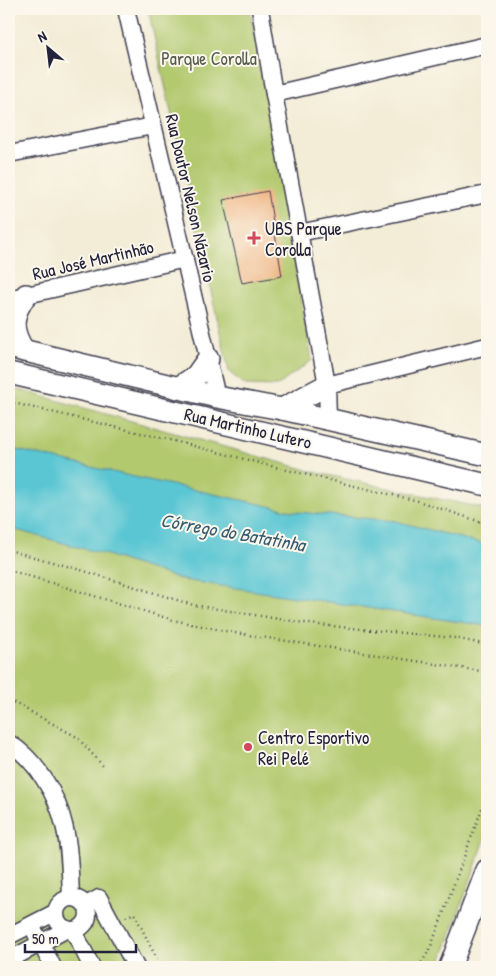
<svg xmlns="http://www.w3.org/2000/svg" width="496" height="976" viewBox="0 0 496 976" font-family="'Patrick Hand',sans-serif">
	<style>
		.green { fill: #b2c96e; stroke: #6a7654 }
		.water { fill: #5ac6d3; stroke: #3e7487 }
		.building { fill: #eeaf79 }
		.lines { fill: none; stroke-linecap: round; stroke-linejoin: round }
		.minor-casing { stroke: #414052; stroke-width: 19 }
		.major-casing { stroke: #414052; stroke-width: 24 }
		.path { stroke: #414052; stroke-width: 2.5; stroke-dasharray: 1 4; stroke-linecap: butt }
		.minor { stroke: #fff; stroke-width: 16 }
		.major { stroke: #fff; stroke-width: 21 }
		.poi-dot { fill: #d1495b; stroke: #fbf7ec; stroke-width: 2 }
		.labels { text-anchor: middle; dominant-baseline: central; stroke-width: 4; stroke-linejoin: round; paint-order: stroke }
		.park-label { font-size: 18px; fill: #545c4d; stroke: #fbf7ec }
		.street-label { font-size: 18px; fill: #22223b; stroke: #fbf7ec }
		.poi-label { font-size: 18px; fill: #22223b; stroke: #fbf7ec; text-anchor: start }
		.water-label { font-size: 19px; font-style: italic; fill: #365b70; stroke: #fbf7ec }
	</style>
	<rect width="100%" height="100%" fill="#fbf7ec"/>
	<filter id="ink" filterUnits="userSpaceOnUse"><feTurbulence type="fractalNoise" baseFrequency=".02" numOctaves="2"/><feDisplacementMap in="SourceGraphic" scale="10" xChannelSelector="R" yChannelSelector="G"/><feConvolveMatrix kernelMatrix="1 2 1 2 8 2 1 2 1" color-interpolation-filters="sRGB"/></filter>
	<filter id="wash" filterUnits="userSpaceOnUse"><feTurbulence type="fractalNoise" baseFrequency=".0096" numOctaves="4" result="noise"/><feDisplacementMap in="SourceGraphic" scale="20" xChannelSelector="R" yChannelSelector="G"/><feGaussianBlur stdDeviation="1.12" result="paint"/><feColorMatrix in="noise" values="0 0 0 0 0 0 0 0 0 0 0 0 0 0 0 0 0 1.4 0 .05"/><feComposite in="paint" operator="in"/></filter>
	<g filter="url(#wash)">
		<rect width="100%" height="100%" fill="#f3ecd6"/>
		<g class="green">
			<polygon points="148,9 250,9 312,360 277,386 245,385 229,372"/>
			<polygon points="9,387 318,473 487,509 487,834 439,967 9,967"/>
		</g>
		<polygon class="water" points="9,448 130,476 297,512 396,521 487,545 487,626 183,580 107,555 9,528"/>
		<g id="blocks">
			<polygon class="building" points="268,191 282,276 242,283 223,200"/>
		</g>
	</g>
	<g filter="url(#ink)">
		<use href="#blocks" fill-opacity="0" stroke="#414052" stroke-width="1"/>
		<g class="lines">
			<g class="minor-casing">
				<g id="minor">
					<polyline points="126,9 217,397"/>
					<polyline points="260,9 274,94 327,385 328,419"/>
					<polyline points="274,94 487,45"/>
					<polyline points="9,154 153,126"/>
					<polyline points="299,233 487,194"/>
					<polyline points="9,299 185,259"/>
					<polyline points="327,385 487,346"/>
					<path d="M9,743c27,17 48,51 55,82 6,23 6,49 7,73"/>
					<circle cx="72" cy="914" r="16"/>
					<polyline points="86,905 99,898 136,967"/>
					<polyline points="73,930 92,967"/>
					<polyline points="36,934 53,967"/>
					<polyline points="9,936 56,912"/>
					<polyline points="9,960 67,929"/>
				</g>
			</g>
			<g class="major-casing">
				<g id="major">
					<polyline points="9,347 217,397 282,409 487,455"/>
					<path d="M24,351c-14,-21 -13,-36 2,-56"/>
					<polyline points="9,373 487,485"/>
					<polyline points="178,388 196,376 208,359"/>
					<polyline points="282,409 327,385"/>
					<polyline points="450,967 487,870"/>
				</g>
			</g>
			<g class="path">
				<polyline points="9,402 174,441 287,470 418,501 487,524"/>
				<polyline points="9,550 81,570 193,605 310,624 455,638 487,645"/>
				<polyline points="9,570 173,620 235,633 487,672"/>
				<polyline points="9,700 77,737 103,766"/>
				<polyline points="126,917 134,913 161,967"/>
				<polyline points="204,967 205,967"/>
				<polyline points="419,967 430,949 487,795"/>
			</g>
			<use href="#minor" class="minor"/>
			<use href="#major" class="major"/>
		</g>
	</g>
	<g class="poi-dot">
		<path d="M251.5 230.5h5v5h5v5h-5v5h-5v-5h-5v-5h5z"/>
		<circle cx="248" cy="747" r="5"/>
	</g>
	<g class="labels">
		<g class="park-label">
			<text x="209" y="58">Parque Corolla</text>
		</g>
		<g class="street-label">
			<text transform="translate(191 198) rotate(77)">Rua Doutor Nelson Názario</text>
			<text transform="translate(93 260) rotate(-13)">Rua José Martinhão</text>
			<text transform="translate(248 428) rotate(13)">Rua Martinho Lutero</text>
		</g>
		<g class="poi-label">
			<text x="265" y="228">UBS Parque<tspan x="265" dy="21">Corolla</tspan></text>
			<text x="258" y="737">Centro Esportivo<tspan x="258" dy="21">Rei Pelé</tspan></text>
		</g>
		<g class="water-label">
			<text transform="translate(233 532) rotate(10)">Córrego do Batatinha</text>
		</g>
	</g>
	<rect width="496" height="976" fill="none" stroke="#fbf7ec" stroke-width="30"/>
	<g transform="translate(48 48) rotate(332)" stroke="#fbf7ec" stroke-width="4" paint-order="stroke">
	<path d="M0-4L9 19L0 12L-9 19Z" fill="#22223b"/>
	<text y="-8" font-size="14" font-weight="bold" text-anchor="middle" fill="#22223b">N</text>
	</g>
	<path d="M25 944v8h111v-8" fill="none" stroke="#22223b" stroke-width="2.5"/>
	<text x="32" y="944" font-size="15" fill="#22223b" stroke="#fbf7ec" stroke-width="4" paint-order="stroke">50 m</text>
</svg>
